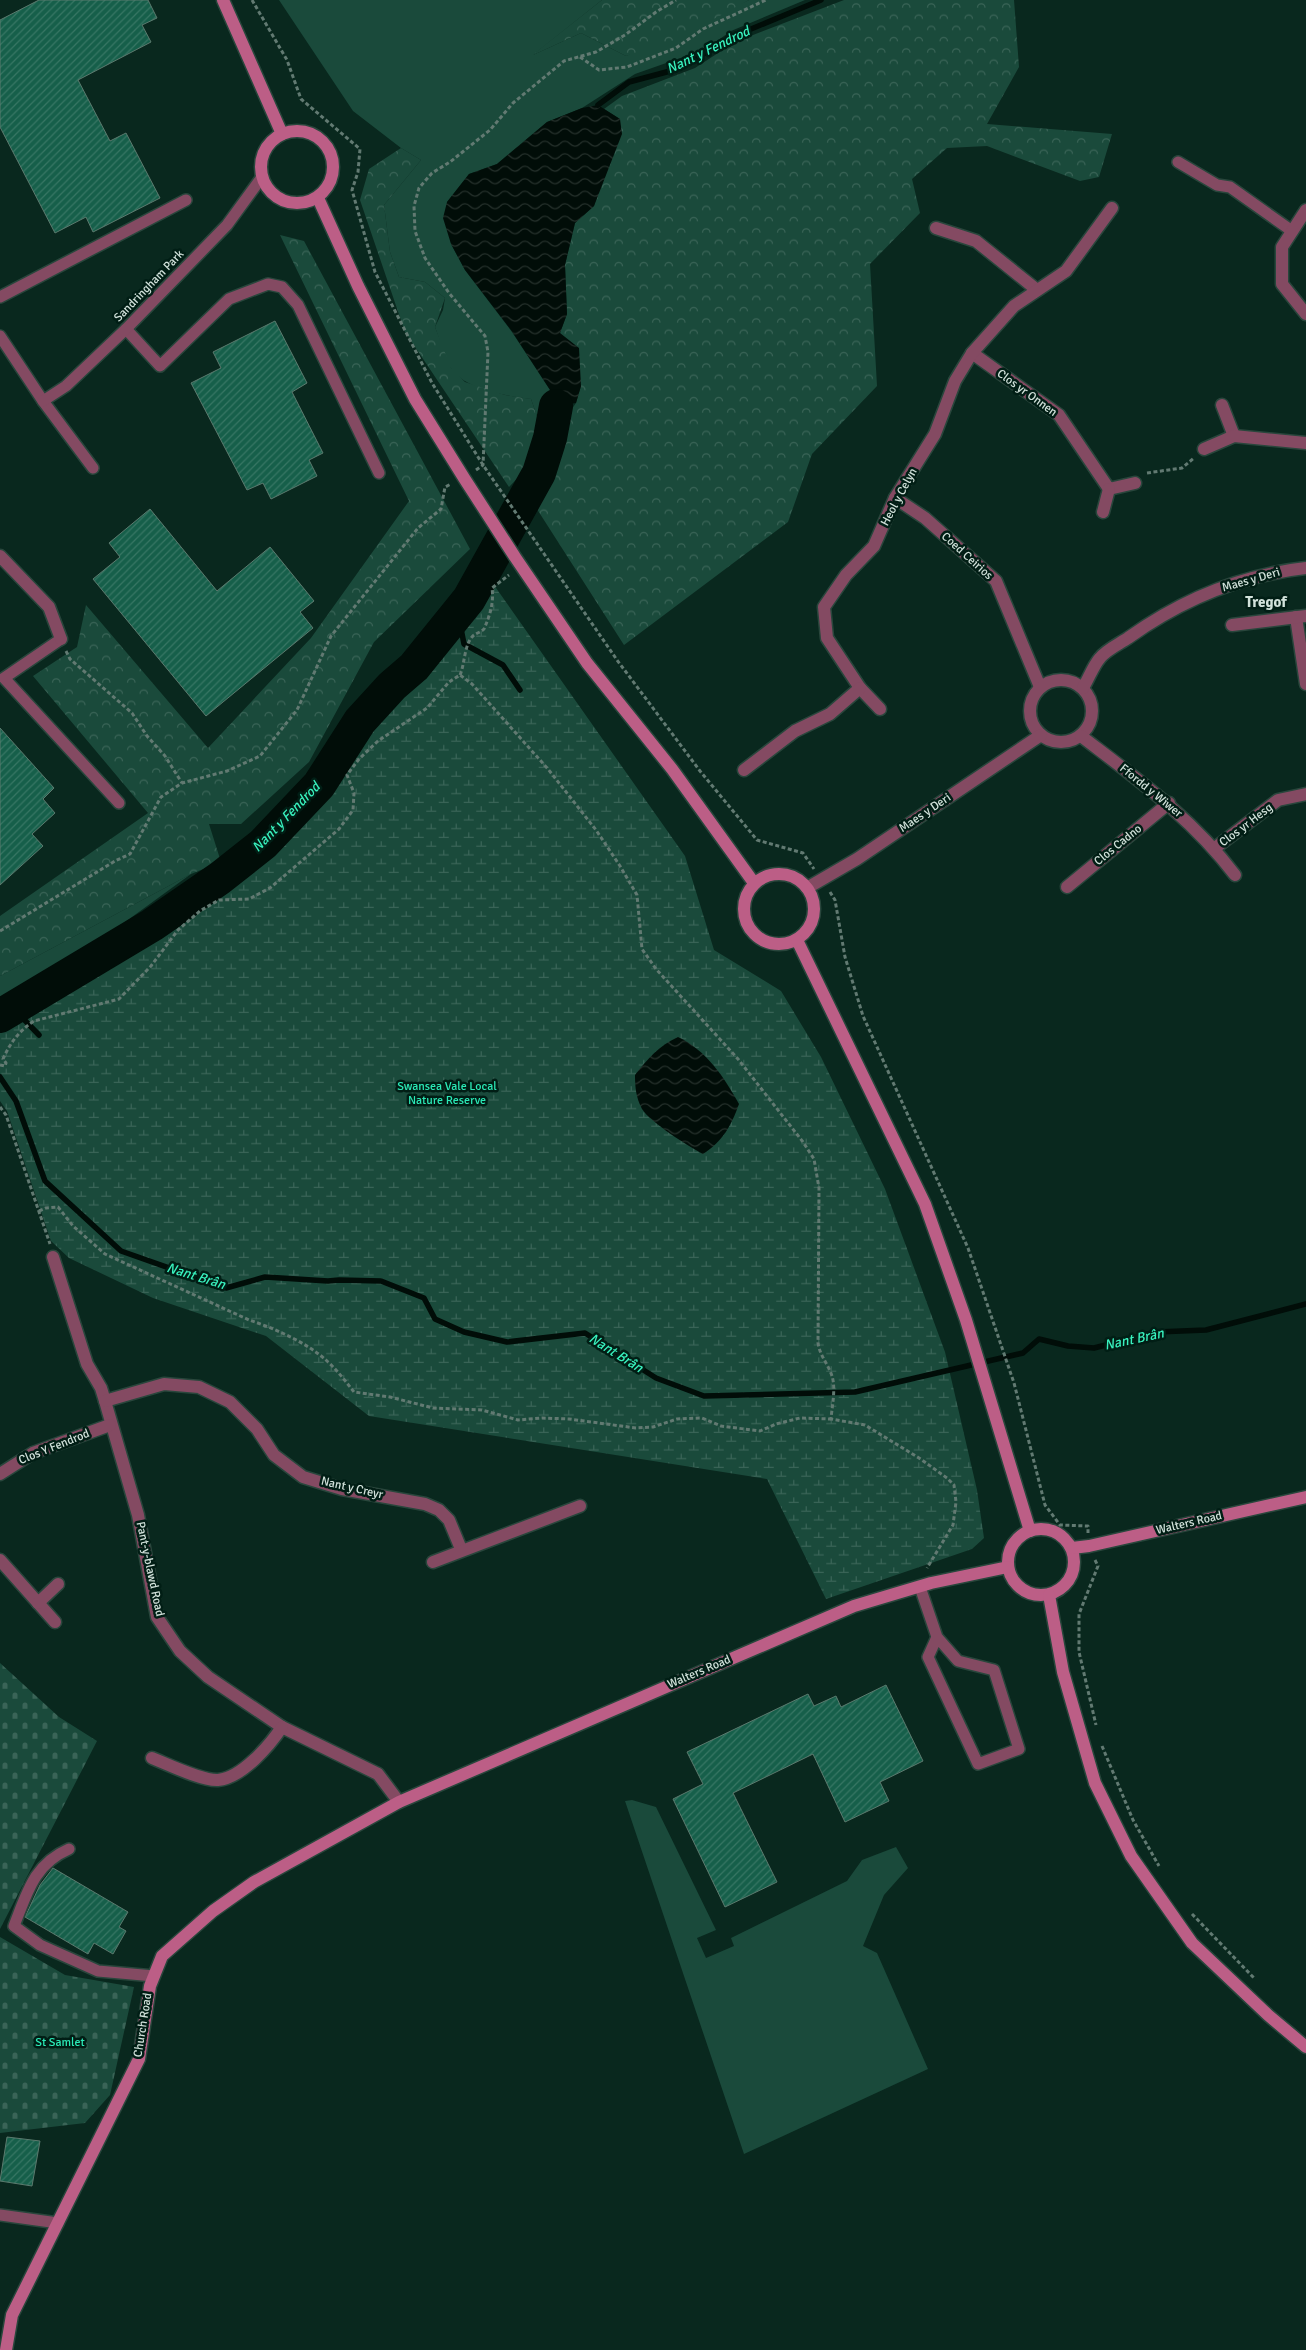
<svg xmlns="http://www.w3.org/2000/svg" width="1306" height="2350" viewBox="0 0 1306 2350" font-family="Signika,sans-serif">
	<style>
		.green { fill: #1a4a3b }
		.forest { fill: url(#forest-crowns) }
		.wetland { fill: url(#wetland-marsh) }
		.cemetery { fill: url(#cemetery-stones) }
		.water { fill: url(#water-waves) }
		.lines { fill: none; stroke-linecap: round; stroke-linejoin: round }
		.stream { stroke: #010d08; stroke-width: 5.5 }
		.river { stroke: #010d08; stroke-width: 34 }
		.building { fill: url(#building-hatch); stroke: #5b7a6e }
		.lane-casing { stroke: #29463c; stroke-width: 14 }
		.street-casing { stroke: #29463c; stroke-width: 15 }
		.secondary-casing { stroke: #29463c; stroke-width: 15 }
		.path { stroke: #627a72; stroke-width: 3; stroke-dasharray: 4 2.5; stroke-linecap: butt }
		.lane { stroke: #844a62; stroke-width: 11 }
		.street { stroke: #844a62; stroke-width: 12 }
		.secondary { stroke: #bc5e86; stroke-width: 12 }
		.labels { text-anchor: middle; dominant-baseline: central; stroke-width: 5; stroke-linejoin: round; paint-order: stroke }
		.street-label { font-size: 12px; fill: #d2e2db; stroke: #011e15 }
		.park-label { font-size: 12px; fill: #2beab7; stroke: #011e15 }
		.water-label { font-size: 14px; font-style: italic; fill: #38f1be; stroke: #011e15 }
		.quarter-label { font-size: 15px; font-weight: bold; fill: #d2e2db; stroke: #011e15 }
	</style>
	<defs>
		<pattern id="forest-crowns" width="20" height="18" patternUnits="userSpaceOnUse" patternTransform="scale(1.25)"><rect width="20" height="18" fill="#1a4a3b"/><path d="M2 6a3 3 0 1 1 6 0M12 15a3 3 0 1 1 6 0" fill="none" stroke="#3a6457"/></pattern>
		<pattern id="wetland-marsh" width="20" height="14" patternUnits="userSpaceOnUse" patternTransform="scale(1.25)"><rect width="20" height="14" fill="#1a4a3b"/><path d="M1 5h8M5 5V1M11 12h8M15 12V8" fill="none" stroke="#3a6457"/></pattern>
		<pattern id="cemetery-stones" width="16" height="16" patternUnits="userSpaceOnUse" patternTransform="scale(1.25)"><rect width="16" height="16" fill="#1a4a3b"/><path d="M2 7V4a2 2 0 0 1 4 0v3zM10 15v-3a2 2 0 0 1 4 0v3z" fill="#3a6457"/></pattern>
		<pattern id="water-waves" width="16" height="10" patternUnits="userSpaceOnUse" patternTransform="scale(1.25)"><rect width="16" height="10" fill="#010d08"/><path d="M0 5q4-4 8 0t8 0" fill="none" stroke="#25302b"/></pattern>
		<pattern id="building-hatch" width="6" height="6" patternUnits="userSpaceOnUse" patternTransform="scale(1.25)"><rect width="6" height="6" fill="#165f4a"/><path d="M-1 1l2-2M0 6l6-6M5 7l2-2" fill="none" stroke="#377664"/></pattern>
	</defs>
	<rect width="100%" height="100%" fill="#09281e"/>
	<g class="green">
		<path d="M279,0h323l-69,55 48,-22 45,23 123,-56h56l-74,31 -25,18 -71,25 -53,34 -35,14 -50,42 -28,10 -22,28 4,42 14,26 47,62 40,61 -9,49 -11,21 7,-41 -8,-23c-24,-3 -68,-10 -81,-32 -7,-12 -10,-27 -15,-40l8,-17 2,-12 -20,-16 -26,-5 -9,-25 -6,-47 37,-45 -20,-12 -48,-37z"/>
		<polygon points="191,874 33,989 0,1006 0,976"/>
		<polygon points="632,1800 656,1807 716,1930 697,1938 706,1958 734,1946 731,1938 847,1881 862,1860 896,1847 908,1868 884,1895 863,1946 877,1953 928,2069 744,2154 625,1801"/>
	</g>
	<g class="forest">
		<polygon points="602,0 749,0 677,39 626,56 581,33 531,56"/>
		<polygon points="844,0 1014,0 1019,67 987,124 1112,134 1099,177 1080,181 987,146 947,148 912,179 920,213 870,264 877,386 812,454 788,522 624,645 535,506 565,419 576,403 581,386 560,333 567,314 565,265 575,223 594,206 620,119 604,109 622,96 695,68 735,42"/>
		<polygon points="401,148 421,160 384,205 390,252 399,277 425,282 445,298 435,327 451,368 465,382 505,395 531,399 539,422 532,463 509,487 405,332 360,200 369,169"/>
		<polygon points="280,235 304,241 470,549 374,642 309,762 241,824 209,824 221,862 191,874 0,976 0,916 148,813 33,676 77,647 86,605 208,748 311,638 409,501"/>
	</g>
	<polygon class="wetland" points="489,578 685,856 714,950 781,991 821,1057 885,1189 945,1352 977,1490 984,1538 972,1549 826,1599 767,1479 369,1416 266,1336 153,1298 69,1258 51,1241 7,1111 0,1101 0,1020 173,915 243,866 297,818 343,762 369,721 415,674 459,621"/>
	<g class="cemetery">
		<polygon points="0,1663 59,1717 97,1741 0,1929"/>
		<polygon points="0,1937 65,1975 134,1987 110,2095 85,2123 0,2133"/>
	</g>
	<g class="water">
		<polygon points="598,105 620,119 622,134 594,206 575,223 565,265 567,314 560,333 579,348 581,386 576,403 556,406 552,393 511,330 465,270 451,244 443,218 447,202 469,174 497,164 547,122 582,108"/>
		<path d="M678,1037c28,13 46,40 61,67 -8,22 -16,37 -36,50 -14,-7 -53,-32 -61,-45 -6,-11 -7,-22 -7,-34 13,-17 24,-29 43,-38z"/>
	</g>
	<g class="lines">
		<g class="stream">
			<polyline points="598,105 629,82 674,70 739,34 821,0"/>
			<polyline points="458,613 464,644 503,665 520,690"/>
			<polyline points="386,676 392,686"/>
			<polyline points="13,1008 39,1035"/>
			<polyline points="0,1077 16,1101 45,1181 121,1251 226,1288 265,1277 328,1281 339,1280 381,1281 424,1298 435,1319 464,1332 507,1342 585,1333 656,1378 704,1396 855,1392 1023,1353 1039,1339 1068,1346 1094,1348 1157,1332 1206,1330 1306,1304"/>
		</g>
		<polyline class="river" points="0,1016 152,925 220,878 263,844 319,785 360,721 392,686 414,667 469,599 539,473 550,438 556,406"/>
	</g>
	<g class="building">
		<polygon points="39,0 148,0 157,18 142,25 151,42 78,80 110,141 126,133 160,198 93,232 86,217 55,233 0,127 0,20"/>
		<polygon points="275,321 307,383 292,392 323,453 309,460 317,476 271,499 263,483 247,490 191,383 221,368 213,352"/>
		<polygon points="150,509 217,591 270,547 314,601 300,612 313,628 206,716 93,579 120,557 109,543"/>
		<polygon points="0,728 54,788 43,799 55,813 32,834 43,846 0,885"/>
		<polygon points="886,1685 923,1761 880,1782 889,1801 845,1822 813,1754 733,1793 777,1882 725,1907 673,1799 703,1784 687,1752 808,1694 814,1706 836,1696 841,1707"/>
		<polygon points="53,1868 128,1912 119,1927 126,1931 113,1954 94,1943 88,1954 25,1917 40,1885"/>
		<polygon points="7,2137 40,2141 32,2186 0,2181"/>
	</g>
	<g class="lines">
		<g class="lane-casing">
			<g id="lane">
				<polyline points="1178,162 1217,185 1230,187 1292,231"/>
				<polyline points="0,297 186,200"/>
				<polyline points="126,329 160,366 229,299 268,284 282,287 298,305 379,473"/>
				<polyline points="0,336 43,401 93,468"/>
				<polyline points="43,401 66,386 126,329 227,225 262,177"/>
				<polyline points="61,639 4,678 119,803"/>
				<polyline points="920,1587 937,1637 958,1661 994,1670 1019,1749 978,1764 928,1657 937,1637"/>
				<path d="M69,1849c-35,15 -42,44 -55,77l26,19 58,26 56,5"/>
				<polyline points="0,2215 58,2223"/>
			</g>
		</g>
		<g class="street-casing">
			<g id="street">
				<polyline points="1306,210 1282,247 1282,284 1306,314"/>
				<polyline points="936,228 976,241 1037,290"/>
				<polyline points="972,353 1059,415 1109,489 1135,483"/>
				<polyline points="1222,405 1234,436"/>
				<polyline points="1204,449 1234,436 1306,443"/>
				<polyline points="895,498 925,518 996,581 1040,687"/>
				<polyline points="1103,512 1109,489"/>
				<polyline points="0,556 49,607 61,639"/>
				<polyline points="1296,617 1306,684"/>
				<polyline points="1232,625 1306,616"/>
				<circle cx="1061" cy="711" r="31"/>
				<path d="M1083,688c6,-10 10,-22 17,-30 6,-8 19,-14 28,-20 53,-38 113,-63 178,-70"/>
				<polyline points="880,709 860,688 827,638 824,607 846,575 874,546 895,498 935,434 955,381 972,353 1014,306 1066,271 1112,208"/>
				<path d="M1081,736c56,43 111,82 154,139"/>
				<polyline points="744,770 795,731 830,714 860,688"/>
				<polyline points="1215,848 1278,800 1306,794"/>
				<polyline points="1067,887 1169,803"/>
				<polyline points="807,888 857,859 1041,735"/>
				<polyline points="53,1257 87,1364 101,1388 105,1401 138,1515 157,1617 180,1651 208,1677 282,1727 378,1774 399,1802"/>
				<polyline points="105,1401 164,1384 199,1387 230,1402 257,1429 274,1455 303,1477 342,1489 425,1504 439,1510 449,1520 461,1549"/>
				<polyline points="0,1474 33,1453 110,1425"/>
				<polyline points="0,1560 55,1622"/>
				<polyline points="433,1562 580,1506"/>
				<polyline points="38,1603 58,1584"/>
				<path d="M152,1758c15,6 50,23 66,22 24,-2 52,-35 64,-53"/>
			</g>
		</g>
		<g class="secondary-casing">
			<g id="secondary">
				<polyline points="223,0 282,134"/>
				<circle cx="297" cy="167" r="36"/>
				<polyline points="318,198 358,286 415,399 464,478 515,557 587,663 672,769 754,883"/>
				<circle cx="779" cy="909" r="35"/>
				<polyline points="797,940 925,1204 966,1320 1030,1531"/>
				<circle cx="1041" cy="1562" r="33"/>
				<polyline points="1072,1548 1089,1546 1306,1497"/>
				<polyline points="1049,1595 1063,1672 1095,1783 1131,1856 1192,1943 1268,2015 1306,2047"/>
				<polyline points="6,2350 12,2315 139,2059 150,1986 162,1956 213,1911 254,1882 399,1802 854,1606 931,1583 1008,1567"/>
			</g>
		</g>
		<g class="path">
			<polyline points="252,0 287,60 301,99 360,149 358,172 352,190 375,272 432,383 483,465 617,660 700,771 757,840 803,853 814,869"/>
			<polyline points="580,57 599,70 627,67 676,48 703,29 766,0"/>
			<polyline points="476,470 483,465 488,352 485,336 449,293 425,258 415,231 414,206 419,188 432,173 450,162 490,130 513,103 564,61 596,52 625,35 656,12 676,0"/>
			<polyline points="1147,473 1182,468 1194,458"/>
			<polyline points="66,651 70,659 132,713 147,736 165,756 182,783"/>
			<path d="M460,675c5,-11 4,-32 14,-40 3,-2 7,-3 10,-6 6,-14 10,-26 8,-41l17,-13"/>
			<polyline points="830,892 835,900 845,957 863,1016 968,1248 1014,1383 1045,1505 1060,1525 1088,1526 1088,1533"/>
			<polyline points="0,931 115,861 130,854 161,797 182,783 227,771 260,756 297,710 331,636 418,528 441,509 445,487 451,484"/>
			<path d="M0,1065l5,1 1,-3 -3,-4c7,-16 16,-28 31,-38l85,-22 32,-33 27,-36 22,-19 19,-11 30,-1 21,-11 69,-59 14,-19 1,-17 -7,-18 12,-16 19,-18 49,-33 22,-26 11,-7 12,9 76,85 48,61 24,36 17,29 5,54 14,20 82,90 65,83 11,17 5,29 -1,155c2,13 10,21 14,33 4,13 0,30 -1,43l34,6 54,33 28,20 7,7 2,17 -3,23 -26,43"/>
			<polyline points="0,1107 6,1115 50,1244"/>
			<path d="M39,1211l7,-3 12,-1 15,19 32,28 144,66c27,9 59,23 79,42 10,9 18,20 26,30l36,5 43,11 49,2 36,10 24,-2 27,1 67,9 17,-1 24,-8 25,-1 19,8 39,5 16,-7 24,-6 31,1"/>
			<polyline points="1095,1560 1098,1566 1079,1614 1079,1652 1096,1725"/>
			<polyline points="1102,1746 1133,1820 1159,1866"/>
			<polyline points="1192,1914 1254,1978"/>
		</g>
		<use href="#lane" class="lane"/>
		<use href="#street" class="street"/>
		<use href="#secondary" class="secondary"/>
	</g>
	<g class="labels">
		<g class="street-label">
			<text transform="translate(149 286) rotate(-46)">Sandringham Park</text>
			<text transform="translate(1027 393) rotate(36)">Clos yr Onnen</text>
			<text transform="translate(899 497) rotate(-62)">Heol y Celyn</text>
			<text transform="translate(967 556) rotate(42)">Coed Ceirios</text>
			<text transform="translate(1251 580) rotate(-16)">Maes y Deri</text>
			<text transform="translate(1151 791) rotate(39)">Ffordd y Wiwer</text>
			<text transform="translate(925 813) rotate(-34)">Maes y Deri</text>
			<text transform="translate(1246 825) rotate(-37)">Clos yr Hesg</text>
			<text transform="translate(1118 845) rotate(-39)">Clos Cadno</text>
			<text transform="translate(54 1447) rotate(-22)">Clos Y Fendrod</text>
			<text transform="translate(352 1488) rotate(13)">Nant y Creyr</text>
			<text transform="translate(1189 1523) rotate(-13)">Walters Road</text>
			<text transform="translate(150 1569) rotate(78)">Pant-y-blawd Road</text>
			<text transform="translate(699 1672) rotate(-23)">Walters Road</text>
			<text transform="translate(143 2025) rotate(-81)">Church Road</text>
		</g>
		<g class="park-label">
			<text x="447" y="1086">Swansea Vale Local<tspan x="447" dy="14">Nature Reserve</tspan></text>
			<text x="60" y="2042">St Samlet</text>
		</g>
		<g class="water-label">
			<text transform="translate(708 50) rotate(-26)">Nant y Fendrod</text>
			<text transform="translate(286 817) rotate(-46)">Nant y Fendrod</text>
			<text transform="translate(196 1276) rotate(17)">Nant Brân</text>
			<text transform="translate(1134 1339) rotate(-12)">Nant Brân</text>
			<text transform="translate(616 1353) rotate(32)">Nant Brân</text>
		</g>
		<g class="quarter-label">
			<text x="1266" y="602">Tregof</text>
		</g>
	</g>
</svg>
